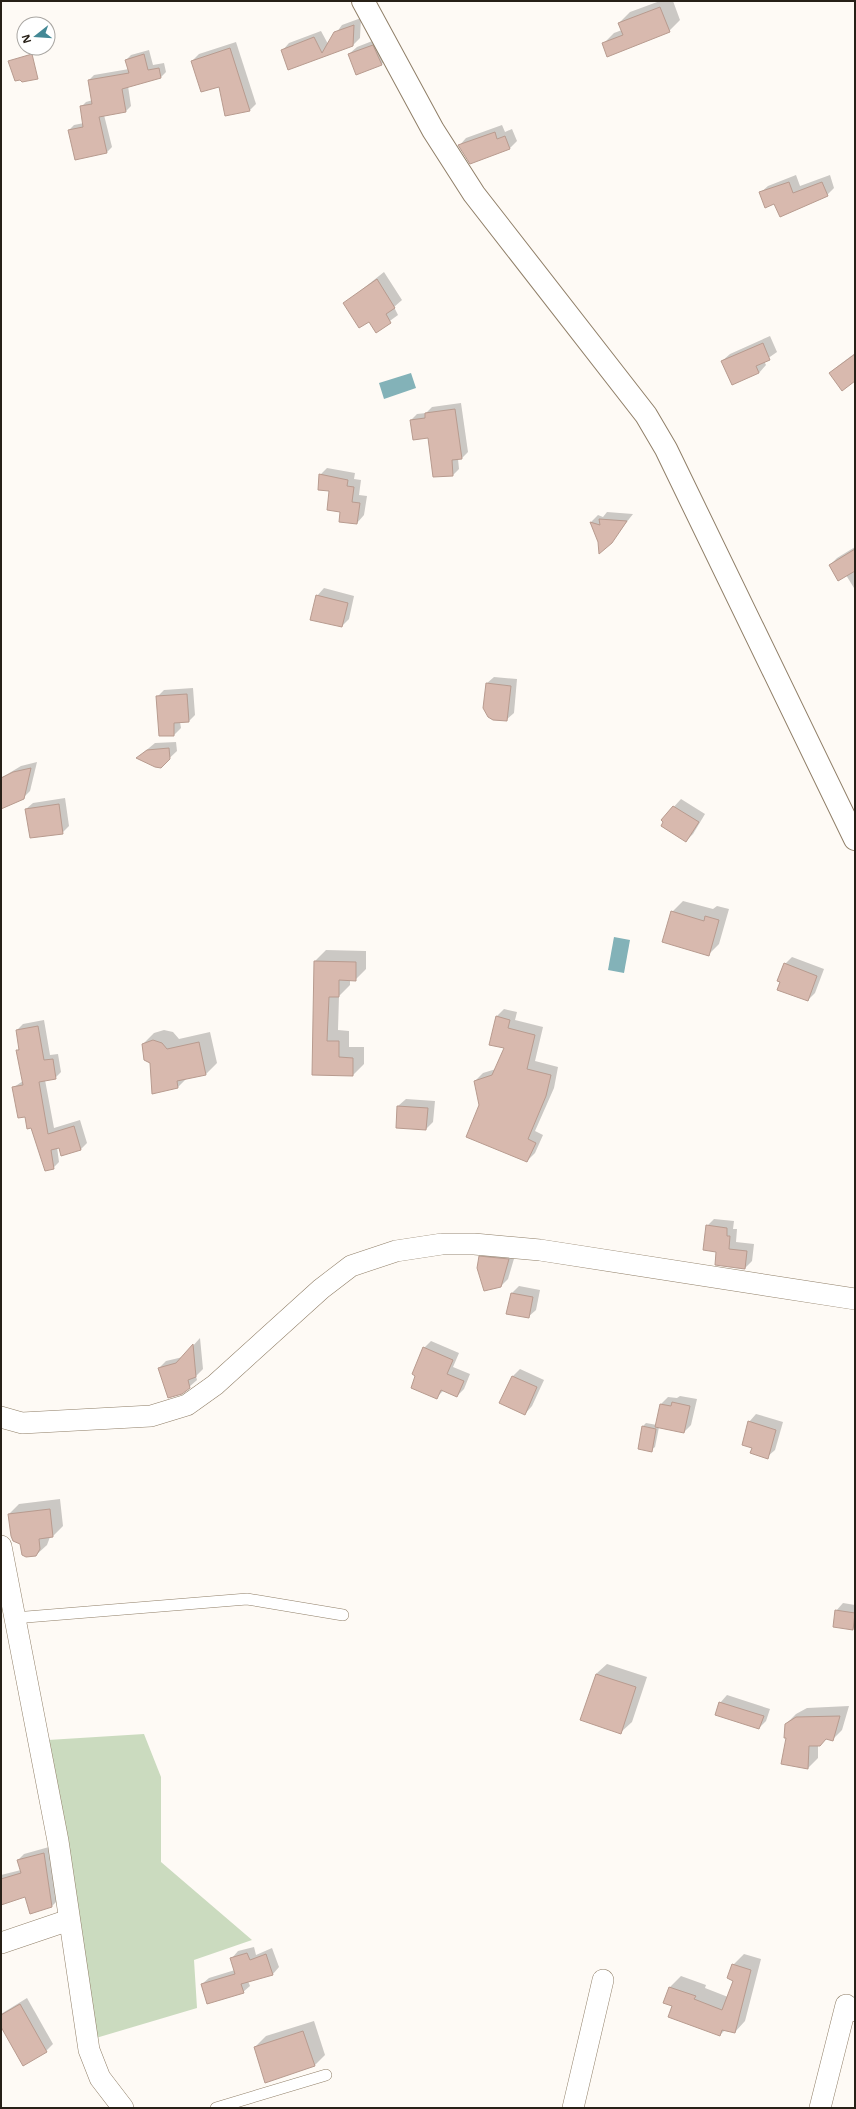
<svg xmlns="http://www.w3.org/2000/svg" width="856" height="2109" viewBox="0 0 856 2109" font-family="'Noto Sans',sans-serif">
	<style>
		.green { fill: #cbdbbf }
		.water { fill: #83b2b8 }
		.shadow { fill: #0003 }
		.building { fill: #d8b9ae; stroke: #b89b8f }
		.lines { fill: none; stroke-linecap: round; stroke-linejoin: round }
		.lane-casing { stroke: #907f68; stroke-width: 12 }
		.street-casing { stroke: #907f68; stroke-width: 22 }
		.secondary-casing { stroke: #907f68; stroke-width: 24 }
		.lane { stroke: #fff; stroke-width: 11 }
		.street { stroke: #fff; stroke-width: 21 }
		.secondary { stroke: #fff; stroke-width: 22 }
	</style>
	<rect width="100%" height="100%" fill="#fefaf5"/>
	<polygon class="green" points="144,1734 161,1777 161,1862 252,1940 194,1960 197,2008 96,2038 48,1740"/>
	<g class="water">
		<polygon points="411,373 416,388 384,399 379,383"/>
		<polygon points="614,937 630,940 624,973 608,970"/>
	</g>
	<g class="shadow">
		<polygon points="660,1 673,1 680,20 669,31 603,44 614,33 622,30 619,23 630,12"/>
		<polygon points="361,18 360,38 353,45 288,69 282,51 289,43 321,31 328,44 342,25"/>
		<polygon points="380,38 388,57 381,65 349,54 357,47"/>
		<polygon points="236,42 256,104 250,110 192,61 199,54"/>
		<polygon points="149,50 153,65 164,63 166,72 161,77 128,86 131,106 126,111 104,115 112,147 107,152 76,159 69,130 74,125 84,123 81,107 86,102 93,100 89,80 94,75 129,69 126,60 131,55"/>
		<polygon points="502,125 505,132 512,129 517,141 510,148 459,146 466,138"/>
		<polygon points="796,175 800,186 830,175 834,188 827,195 775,203 760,193 768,186"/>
		<polygon points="384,272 402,300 394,307 398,315 376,331 369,320 345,303"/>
		<polygon points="770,336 777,352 764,361 766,365 759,373 722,361 730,354"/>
		<polygon points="855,353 855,380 830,373 838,366"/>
		<polygon points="461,403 468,452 462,458 458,459 459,469 453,475 429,437 411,420 417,414 426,413 432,407"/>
		<polygon points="327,468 355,473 354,479 361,480 359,495 367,496 364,515 357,523 341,511 320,475"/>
		<polygon points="607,512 633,514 611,542 599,542 591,522 598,515 603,517"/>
		<polygon points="855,547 855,587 854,588 846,575 830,565 837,558"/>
		<polygon points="324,588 354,596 349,619 342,626 317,596"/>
		<polygon points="494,677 517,679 514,713 506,720 486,684"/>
		<polygon points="193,688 195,715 189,721 180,722 181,728 174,735 157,697 164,690"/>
		<polygon points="176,742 177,751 161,766 137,758 155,743"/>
		<polygon points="37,762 30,791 23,798 1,808 1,778 21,766"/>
		<polygon points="65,798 69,826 62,833 26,809 33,803"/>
		<polygon points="681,799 705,814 693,834 686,841 662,820"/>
		<polygon points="683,901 713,909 717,906 729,909 719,944 708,955 672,912"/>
		<polygon points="326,950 366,951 366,969 355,980 350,979 350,985 339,996 338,1030 349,1031 349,1047 364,1047 364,1064 353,1075 313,1074 315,961"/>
		<polygon points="792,957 824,969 815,993 808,1000 785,964"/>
		<polygon points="504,1009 517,1012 515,1020 543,1027 535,1061 558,1067 554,1088 535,1131 543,1135 535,1153 527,1161 480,1105 475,1081 483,1073 496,1069 505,1048 496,1017"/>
		<polygon points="44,1020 50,1055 58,1054 61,1072 55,1078 45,1080 54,1128 80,1120 87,1143 81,1149 57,1147 59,1162 53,1168 26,1116 14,1087 23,1081 17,1051 20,1048 17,1030 23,1024"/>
		<polygon points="164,1030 173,1032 179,1039 210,1032 217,1063 206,1074 187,1078 178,1087 153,1093 151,1063 143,1044 154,1033"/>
		<polygon points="406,1099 435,1101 433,1122 426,1129 397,1127 398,1106"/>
		<polygon points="714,1219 734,1221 733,1229 737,1229 736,1242 754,1244 752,1261 745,1268 717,1251 707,1226"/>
		<polygon points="487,1250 516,1252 508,1279 501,1286 480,1257"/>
		<polygon points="519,1286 540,1290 536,1310 528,1317 512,1293"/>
		<polygon points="200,1338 203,1369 196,1376 197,1380 189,1387 159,1368 166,1361 183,1357"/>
		<polygon points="431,1341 459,1353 453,1367 470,1374 464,1389 457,1396 444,1390 436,1398 424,1348"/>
		<polygon points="520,1369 544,1380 532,1406 525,1414 512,1377"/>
		<polygon points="680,1396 697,1399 691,1425 684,1432 659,1427 655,1447 651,1450 643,1426 646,1423 657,1425 661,1404 668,1397 677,1398"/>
		<polygon points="756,1414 783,1422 775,1450 767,1457 749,1422"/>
		<polygon points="60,1499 63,1526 53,1536 50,1537 47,1545 36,1555 21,1543 9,1514 19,1504"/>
		<polygon points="843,1603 855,1605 855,1627 853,1629 836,1611"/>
		<polygon points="607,1664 647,1677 632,1722 621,1732 596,1674"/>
		<polygon points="727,1695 770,1709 766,1721 759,1728 720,1703"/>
		<polygon points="849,1706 842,1730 832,1740 827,1738 818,1745 818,1758 808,1768 788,1737 786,1724 796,1714 807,1708"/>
		<polygon points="49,1847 58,1900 52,1906 31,1913 26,1896 1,1904 1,1875 21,1870 18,1860 24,1854"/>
		<polygon points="254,1947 256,1955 272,1948 279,1967 273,1974 248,1981 250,1986 243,1992 202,1984 209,1978 235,1970 232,1958 238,1951"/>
		<polygon points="744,1954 761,1959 745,2021 735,2032 725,2030 720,2035 673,2005 664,2002 670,1987 681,1976 706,1985 705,1988 728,1997 734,1980 733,1965"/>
		<polygon points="27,1998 53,2044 46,2051 1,2025 1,2014"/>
		<polygon points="314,2021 325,2055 314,2066 255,2047 266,2036"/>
	</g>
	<g class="building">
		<polygon points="660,7 670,32 607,57 602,43 623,35 618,23"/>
		<polygon points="354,25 353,46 288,70 281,50 314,37 322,53 334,32"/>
		<polygon points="373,45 382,65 356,75 348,54"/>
		<polygon points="230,48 250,111 225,116 219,87 201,92 191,61"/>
		<polygon points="32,54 38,79 22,82 20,80 15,81 8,61"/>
		<polygon points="144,54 148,70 159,68 161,78 122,89 126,112 99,117 107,153 75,160 68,130 83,127 80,106 92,104 88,80 129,73 125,60"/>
		<polygon points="495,132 497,139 505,136 510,149 470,164 458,145"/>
		<polygon points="789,182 793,193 822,182 828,196 780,217 774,204 765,208 759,192"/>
		<polygon points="377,279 395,308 386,314 391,323 376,333 369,322 359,328 343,303"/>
		<polygon points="763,343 770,360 756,366 759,373 732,385 721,361"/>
		<polygon points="855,354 855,381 842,391 829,373"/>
		<polygon points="455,409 462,459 452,460 453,476 433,477 428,438 413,440 410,420 425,418 425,413"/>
		<polygon points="319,474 348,480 347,486 354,487 352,502 360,503 357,524 339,522 340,512 327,510 329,491 318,490"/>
		<polygon points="599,519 627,521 612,543 599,554 598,542 590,522 600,525"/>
		<polygon points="855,549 855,571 838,581 829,565"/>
		<polygon points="316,595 348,603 342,627 310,620"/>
		<polygon points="486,683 511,686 507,721 493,720 488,717 483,708"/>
		<polygon points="187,694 189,722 174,723 174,736 159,736 156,696"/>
		<polygon points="169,748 170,759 161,768 155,767 136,758 147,750"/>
		<polygon points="31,768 24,799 1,809 1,778 13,772"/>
		<polygon points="59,804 63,834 30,838 25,809"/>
		<polygon points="673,806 699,822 686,842 661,826 663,822 661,820"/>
		<polygon points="671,911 704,921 705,916 719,920 709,956 662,942"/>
		<polygon points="314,961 356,962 356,981 339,980 339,997 329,997 327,1041 339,1041 339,1057 353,1058 353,1076 312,1075"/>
		<polygon points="784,963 817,976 808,1001 777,990 780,982 777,981"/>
		<polygon points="496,1016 510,1020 508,1028 535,1035 527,1069 551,1075 546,1096 528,1139 536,1143 527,1162 466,1137 479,1105 474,1081 492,1075 504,1048 489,1045"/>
		<polygon points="38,1026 44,1060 53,1059 56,1079 39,1082 48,1134 74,1126 81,1150 61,1156 59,1148 51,1150 54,1169 45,1171 31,1128 27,1129 25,1117 18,1118 12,1087 23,1085 16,1050 19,1050 16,1030"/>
		<polygon points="153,1040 162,1043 167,1049 199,1042 206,1075 177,1081 178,1088 152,1094 150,1063 144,1060 142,1044"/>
		<polygon points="397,1106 428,1108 426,1130 396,1128"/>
		<polygon points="706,1225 727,1228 727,1236 730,1236 729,1249 747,1251 745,1269 715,1265 716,1252 703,1250"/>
		<polygon points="479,1256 509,1259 501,1287 484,1291 477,1268"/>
		<polygon points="511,1293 533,1297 529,1318 506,1314"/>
		<polygon points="193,1344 196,1377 188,1380 190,1388 182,1394 168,1398 158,1368 176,1363"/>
		<polygon points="423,1347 453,1360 447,1374 464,1381 457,1397 441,1390 437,1399 411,1388 415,1376 412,1374"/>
		<polygon points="512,1376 537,1387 525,1415 499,1403"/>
		<polygon points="672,1402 690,1406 684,1433 655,1427 660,1404 671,1406"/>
		<polygon points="748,1421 776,1430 768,1459 750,1453 752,1448 742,1445"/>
		<polygon points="642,1426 656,1429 652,1452 638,1449"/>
		<polygon points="50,1509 53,1537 39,1539 40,1549 36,1556 26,1557 22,1555 20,1544 13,1541 11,1536 8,1514"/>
		<polygon points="835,1610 855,1613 853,1630 833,1627"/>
		<polygon points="596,1674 636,1687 621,1734 580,1720"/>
		<polygon points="719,1702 764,1716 759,1729 715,1715"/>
		<polygon points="840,1716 833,1741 826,1739 820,1746 809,1746 808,1769 781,1764 786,1738 784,1738 785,1724 796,1717"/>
		<polygon points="44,1853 52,1907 30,1914 25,1897 1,1905 1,1879 21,1873 17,1860"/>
		<polygon points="247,1953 250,1960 266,1954 273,1975 241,1984 244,1993 207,2004 201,1984 235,1974 230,1958"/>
		<polygon points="732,1964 751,1970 735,2033 722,2030 720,2036 668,2017 672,2006 663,2003 669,1987 696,1996 694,1999 722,2010 733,1981 727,1978"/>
		<polygon points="20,2004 47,2052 23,2066 1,2027 1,2015"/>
		<polygon points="303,2031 315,2066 265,2083 254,2047"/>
	</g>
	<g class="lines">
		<g class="lane-casing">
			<g id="lane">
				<polyline points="14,1618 247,1599 343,1615"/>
				<polyline points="216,2108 326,2075"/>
			</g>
		</g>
		<g class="street-casing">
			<g id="street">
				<polyline points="1,1417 22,1423 151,1416 187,1405 215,1385 321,1289 351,1266 396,1251 442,1244 474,1244 540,1250 855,1299"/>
				<polyline points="1,1546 58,1841 89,2050 100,2078 123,2108"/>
				<polyline points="1,1943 69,1920"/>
				<polyline points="573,2108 603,1980"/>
				<polyline points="820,2108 846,2005 855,2011"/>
			</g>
		</g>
		<g class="secondary-casing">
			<polyline id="secondary" points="363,1 433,130 474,194 646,415 666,449 855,839"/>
		</g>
		<use href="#lane" class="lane"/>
		<use href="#street" class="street"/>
		<use href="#secondary" class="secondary"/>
	</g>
	<rect width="856" height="2109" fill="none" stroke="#272017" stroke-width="4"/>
	<g transform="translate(36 36) rotate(253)"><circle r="19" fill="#ffffff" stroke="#a9a6a2"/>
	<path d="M0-3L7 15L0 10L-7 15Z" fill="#438895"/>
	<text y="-6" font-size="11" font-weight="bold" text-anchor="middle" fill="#272017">N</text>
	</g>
</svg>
